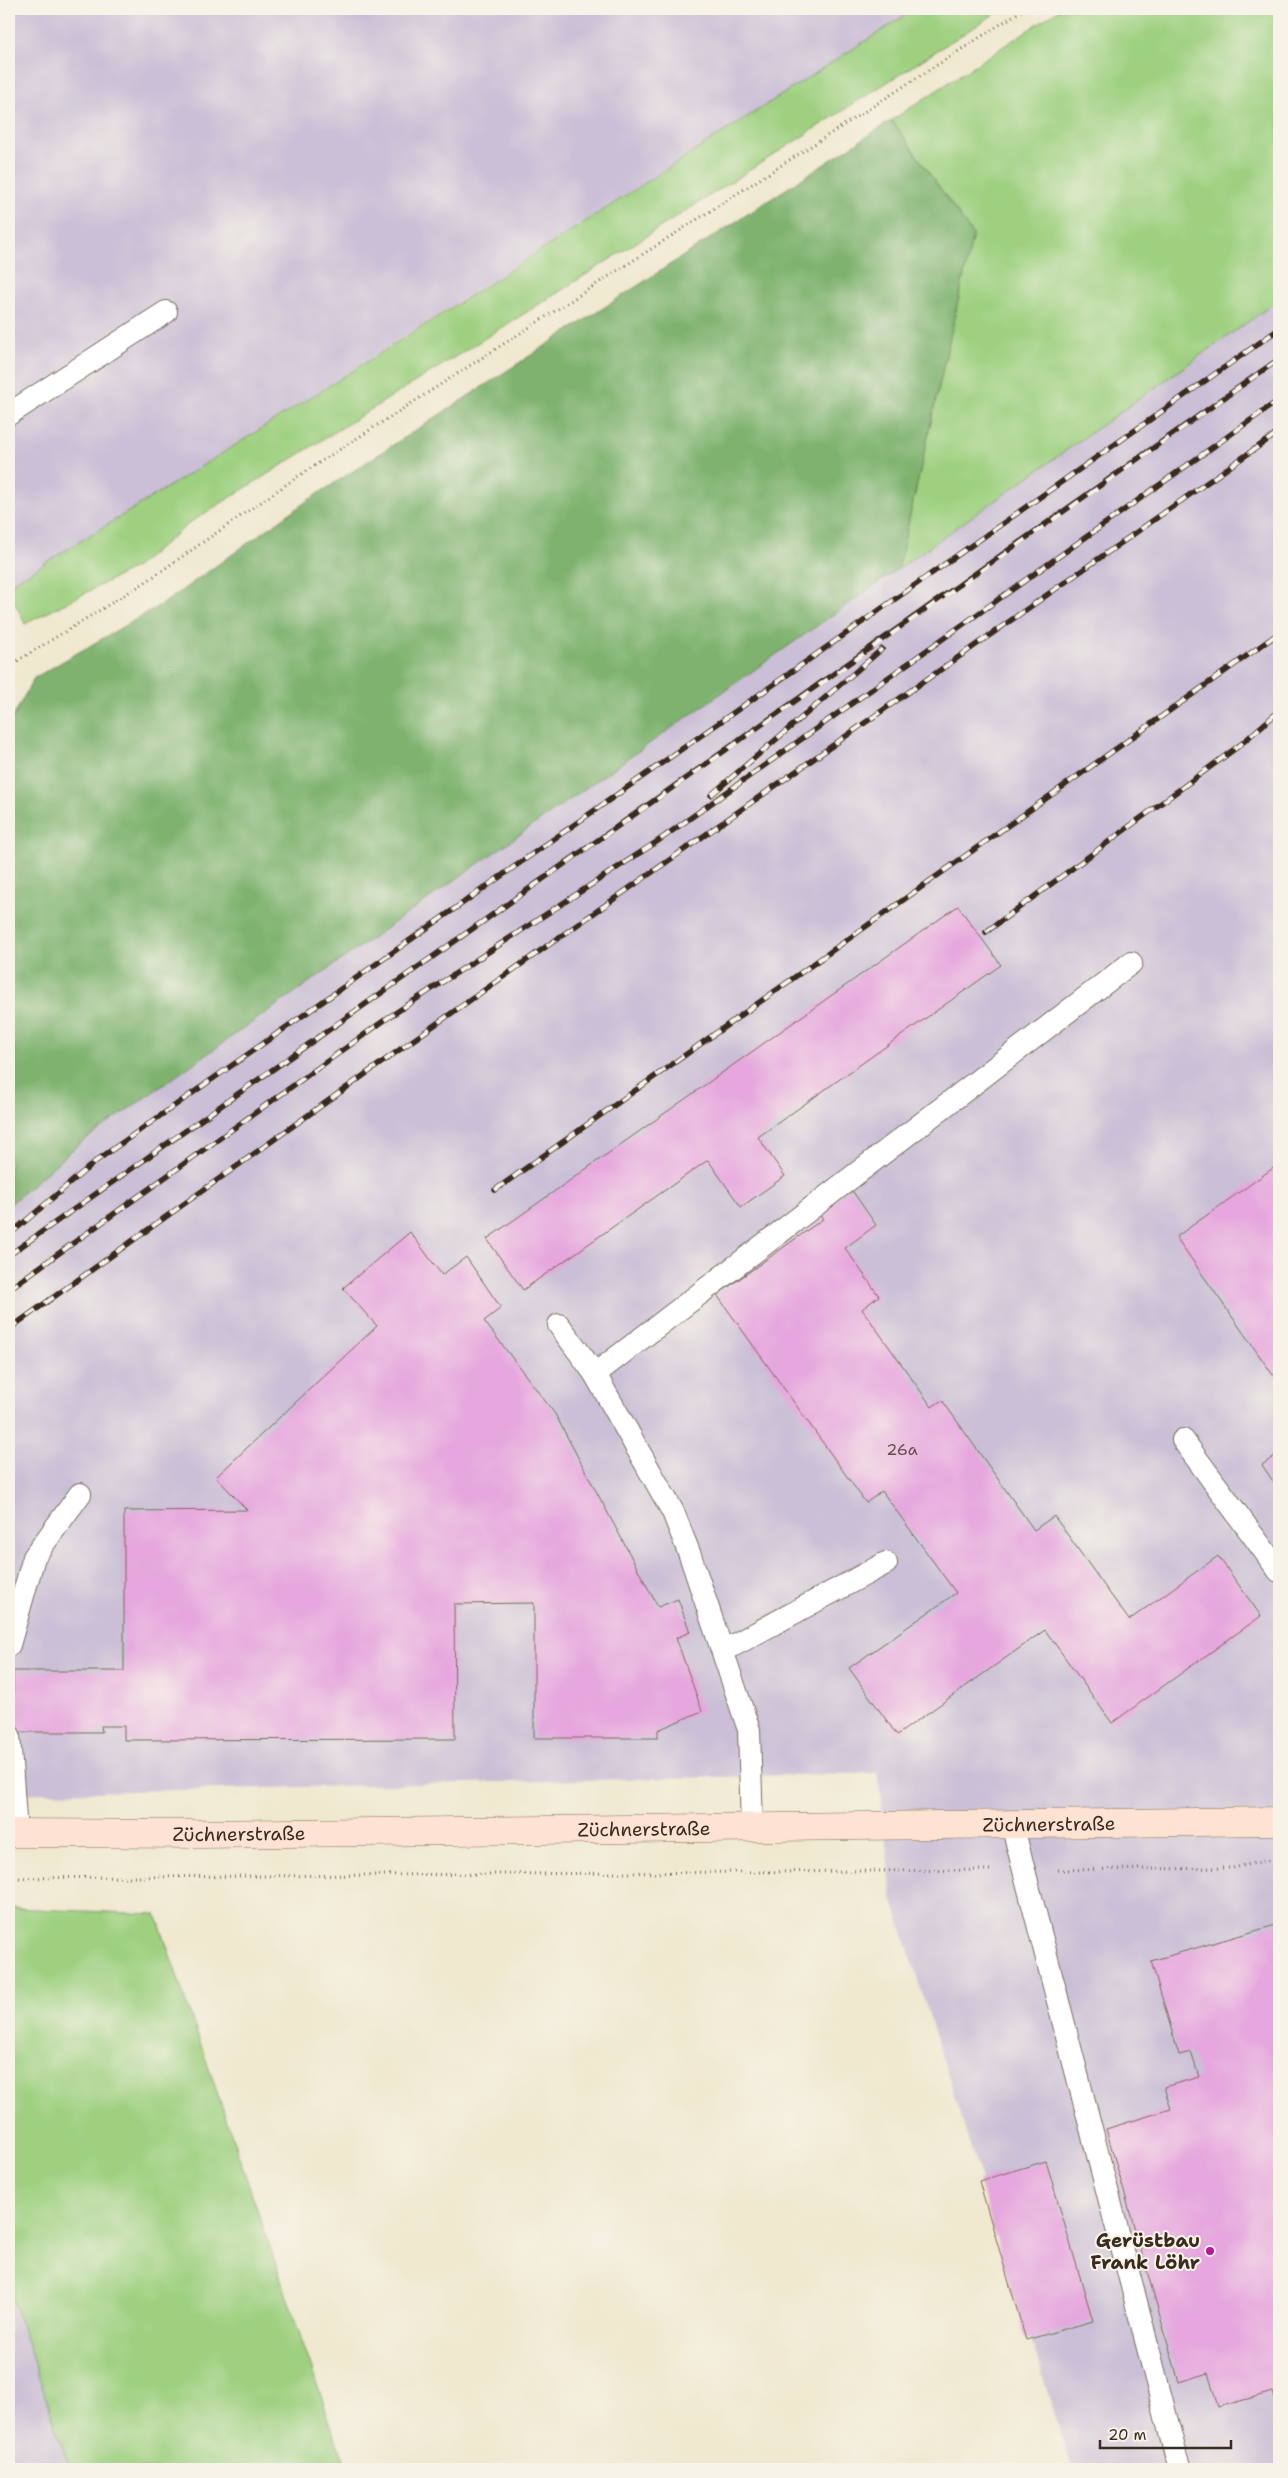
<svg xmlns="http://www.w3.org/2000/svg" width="1288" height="2478" viewBox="0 0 1288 2478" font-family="'Shantell Sans',sans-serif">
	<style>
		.industrial { fill: #cabfd6 }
		.green { fill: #9ed080; stroke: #6c7d4f }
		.forest { fill: #7eb26e; stroke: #5c6e46 }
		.building { fill: #e6a7de }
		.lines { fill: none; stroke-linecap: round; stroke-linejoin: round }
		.lane-casing { stroke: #7a6c5c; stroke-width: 24 }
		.secondary-casing { stroke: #7a6c5c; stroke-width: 29 }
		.path { stroke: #7a6c5c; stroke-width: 3; stroke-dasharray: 1 4; stroke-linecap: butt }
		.lane { stroke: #fff; stroke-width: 22 }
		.secondary { stroke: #fee3d2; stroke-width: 28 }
		.rail-casing { stroke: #3b2a1e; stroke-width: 5.5 }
		.rail { stroke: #f7f3e8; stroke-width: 4; stroke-dasharray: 11; stroke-linecap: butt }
		.poi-dot { fill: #b5179e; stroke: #f7f3e8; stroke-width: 2 }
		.labels { text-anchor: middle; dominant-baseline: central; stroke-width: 4; stroke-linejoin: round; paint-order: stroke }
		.number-label { font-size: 16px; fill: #66494e }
		.street-label { font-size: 19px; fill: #3b2a1e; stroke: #f7f3e8 }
		.poi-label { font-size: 19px; font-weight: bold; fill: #3b2a1e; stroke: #f7f3e8; text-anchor: end }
	</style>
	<rect width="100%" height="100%" fill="#f7f3e8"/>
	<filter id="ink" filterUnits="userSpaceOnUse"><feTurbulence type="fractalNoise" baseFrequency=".02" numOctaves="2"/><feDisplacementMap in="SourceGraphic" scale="10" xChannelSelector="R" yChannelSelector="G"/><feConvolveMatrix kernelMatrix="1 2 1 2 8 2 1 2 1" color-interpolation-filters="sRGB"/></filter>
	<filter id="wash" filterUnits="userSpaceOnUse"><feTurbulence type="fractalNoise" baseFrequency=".0096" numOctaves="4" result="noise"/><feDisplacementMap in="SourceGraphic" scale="20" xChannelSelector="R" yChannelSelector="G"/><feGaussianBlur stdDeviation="1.12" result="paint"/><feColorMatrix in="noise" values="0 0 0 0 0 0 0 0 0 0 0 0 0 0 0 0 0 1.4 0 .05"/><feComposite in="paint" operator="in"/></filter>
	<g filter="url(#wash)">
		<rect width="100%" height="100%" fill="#f0e8cf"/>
		<g class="industrial">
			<polygon points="9,9 915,9 363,363 127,513 9,585"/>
			<polygon points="1279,300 1279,2469 1072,2469 892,1898 878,1773 9,1794 9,1205 79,1144"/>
			<polygon points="9,2289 70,2469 9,2469"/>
		</g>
		<g class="green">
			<path d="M915,9h87l-448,286 -363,227 -55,45 -111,57 -16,-34v-5c306,-186 605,-383 906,-576z"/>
			<polygon points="1060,9 1279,9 1279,300 898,569 973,235 892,120"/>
			<polygon points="9,1908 156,1914 346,2469 70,2469 9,2289"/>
		</g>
		<polygon class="forest" points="892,120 973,235 898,569 79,1144 9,1205 9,721 12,719 34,678 164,603 307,501"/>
		<g id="blocks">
			<g class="building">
				<polygon points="958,906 1001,965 758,1137 785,1176 741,1207 708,1160 523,1290 487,1239"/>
				<polygon points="1279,1164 1279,1371 1273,1375 1176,1237"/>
				<polygon points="851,1189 876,1225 845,1248 879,1296 862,1309 932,1407 942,1400 1034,1530 1054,1516 1129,1620 1218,1556 1261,1616 1112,1723 1045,1630 897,1735 849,1668 956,1593 882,1491 866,1503 717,1295 823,1219 818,1213"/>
				<polygon points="410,1232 442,1275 466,1257 501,1308 484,1321 555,1414 658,1607 678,1599 690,1632 676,1638 702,1711 658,1730 658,1738 534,1738 534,1603 454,1604 455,1739 124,1740 124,1726 101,1726 102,1732 13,1732 13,1671 124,1671 124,1511 247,1510 216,1477 377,1326 343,1288"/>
				<polygon points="1279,1453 1279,1490 1262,1465"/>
				<polygon points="1279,1924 1279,2025 1275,2026 1279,2040 1279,2412 1273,2392 1218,2407 1208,2373 1179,2382 1106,2129 1171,2109 1164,2087 1199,2077 1191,2052 1179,2055 1151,1961"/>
				<polygon points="1046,2161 1093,2321 1026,2340 979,2181"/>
			</g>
		</g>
	</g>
	<g filter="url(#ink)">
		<use href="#blocks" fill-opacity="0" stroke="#7a6c5c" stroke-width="1"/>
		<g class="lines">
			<g class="lane-casing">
				<g id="lane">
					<polyline points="9,414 166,312"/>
					<polyline points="559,1325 595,1374 673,1512 690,1555 749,1730 752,1827"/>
					<polyline points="595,1374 1131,963"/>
					<polyline points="1183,1440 1279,1571"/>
					<polyline points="9,1645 34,1557 80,1494"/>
					<polyline points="723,1651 886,1563"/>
					<polyline points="9,1735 16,1833"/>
					<polyline points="1012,1824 1175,2452 1181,2469"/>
				</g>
			</g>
			<g class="secondary-casing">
				<g id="secondary">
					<path id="s1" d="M9,1833l193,1 1077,-13"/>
				</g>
			</g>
			<g class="path">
				<polyline points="9,18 20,9"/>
				<polyline points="9,666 144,583 300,475 1024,9"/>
				<polyline points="1058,1870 1232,1868 1271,1860"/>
				<polyline points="9,1878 990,1870"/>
			</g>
			<use href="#lane" class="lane"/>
			<use href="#secondary" class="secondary"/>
			<g class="rail-casing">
				<g id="rail">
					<polyline points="711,795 882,649"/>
					<polyline points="986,932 1240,745 1279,711"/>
					<polyline points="495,1190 1279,633"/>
					<polyline points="9,1235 96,1161 1279,329"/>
					<path d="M9,1255c423,-299 849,-595 1270,-896"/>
					<polyline points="9,1289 389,1017 658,841 1279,400"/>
					<polyline points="9,1329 409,1043 1279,432"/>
				</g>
			</g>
			<use href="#rail" class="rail"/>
		</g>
	</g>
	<circle class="poi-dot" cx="1210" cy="2251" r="5"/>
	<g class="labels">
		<g class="number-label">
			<text x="902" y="1449">26a</text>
		</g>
		<g class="street-label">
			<text stroke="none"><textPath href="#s1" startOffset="1040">Züchnerstraße</textPath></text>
			<text stroke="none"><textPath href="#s1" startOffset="635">Züchnerstraße</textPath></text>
			<text stroke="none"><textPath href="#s1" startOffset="230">Züchnerstraße</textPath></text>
		</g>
		<g class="poi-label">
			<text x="1200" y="2240">Gerüstbau<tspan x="1200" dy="22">Frank Löhr</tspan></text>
		</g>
	</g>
	<rect width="1288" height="2478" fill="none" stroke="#f7f3e8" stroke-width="30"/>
	<path d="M1100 2440v8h131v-8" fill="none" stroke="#3b2a1e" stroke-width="2.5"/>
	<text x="1108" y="2440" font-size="15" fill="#3b2a1e" stroke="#f7f3e8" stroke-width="4" paint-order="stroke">20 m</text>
</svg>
